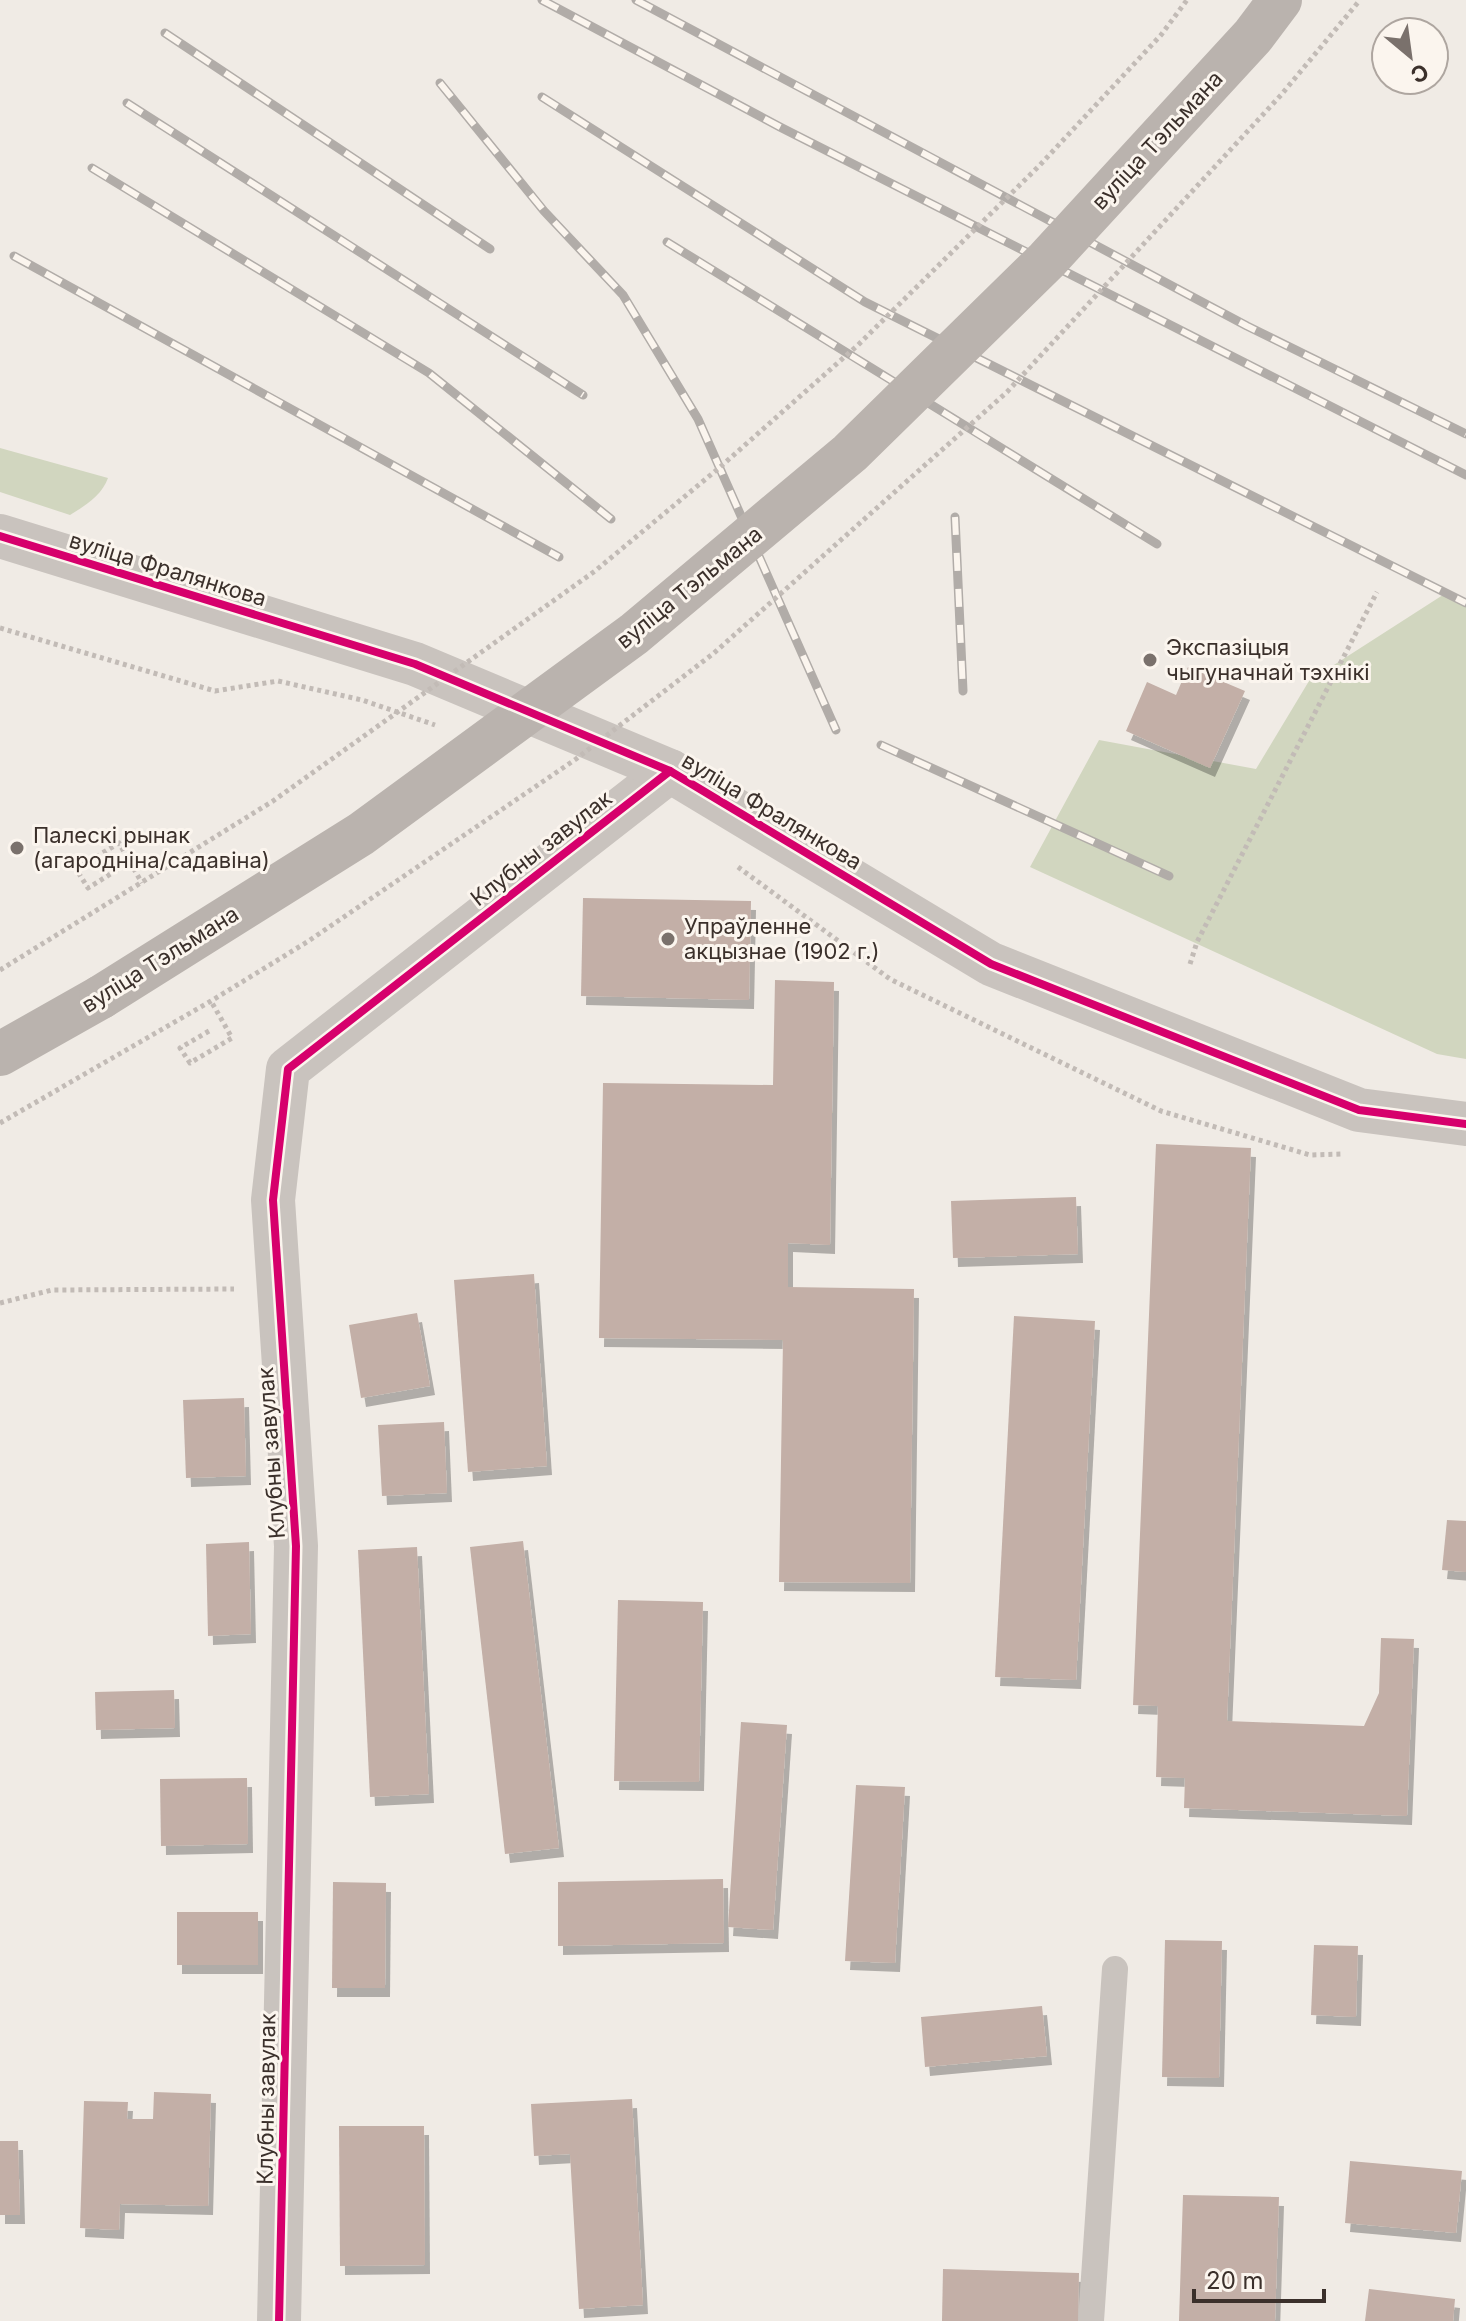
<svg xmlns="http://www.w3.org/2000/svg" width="1466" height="2321" viewBox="0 0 1466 2321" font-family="Inter,sans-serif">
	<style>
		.green { fill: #d1d6bf }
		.building { fill: #c3afa7; filter: url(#shadow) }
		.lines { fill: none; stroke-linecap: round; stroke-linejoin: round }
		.path { stroke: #c2bbb6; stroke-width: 5; stroke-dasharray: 4 4; stroke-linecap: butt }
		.service { stroke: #c9c3be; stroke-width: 26 }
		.minor { stroke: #c9c3be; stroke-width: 44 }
		.tertiary { stroke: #c9c3be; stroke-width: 44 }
		.secondary { stroke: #bab3ae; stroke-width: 44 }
		.rail-casing { stroke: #b1aca8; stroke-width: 9 }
		.rail { stroke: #fbf5ee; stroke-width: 6; stroke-dasharray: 18; stroke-linecap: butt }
		.path-bridge { stroke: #c2bbb6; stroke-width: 5; stroke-dasharray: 4 4; stroke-linecap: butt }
		.secondary-bridge { stroke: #bab3ae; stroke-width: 44 }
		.cycleway-casing { stroke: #fbf5ee; stroke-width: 13 }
		.cycleway { stroke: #d6006c; stroke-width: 8 }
		.poi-dot { fill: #7a716c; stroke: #fbf5ee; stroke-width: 3 }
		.labels { text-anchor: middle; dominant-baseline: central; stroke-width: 6; stroke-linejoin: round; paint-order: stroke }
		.street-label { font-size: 22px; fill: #3b302b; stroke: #fbf5ee }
		.poi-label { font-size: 22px; fill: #3b302b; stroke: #fbf5ee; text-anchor: start }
	</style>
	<defs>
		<filter id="shadow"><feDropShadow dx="5" dy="9" stdDeviation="0" flood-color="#0004"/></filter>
	</defs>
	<rect width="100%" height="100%" fill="#f0ebe5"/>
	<g class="green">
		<path d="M0,448l108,30c-6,17 -23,28 -38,37l-70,-23z"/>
		<polygon points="1446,593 1466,603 1466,1059 1437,1054 1030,867 1099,740 1256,769 1309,681"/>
	</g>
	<g class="building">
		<polygon points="1188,667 1245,691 1210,768 1126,731 1147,682 1176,695"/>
		<polygon points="583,898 751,901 749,1000 581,996"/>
		<polygon points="775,980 834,982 830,1245 788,1243 788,1287 914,1289 910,1583 779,1582 783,1340 599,1338 603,1083 773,1085"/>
		<polygon points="1156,1144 1251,1148 1227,1721 1364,1726 1379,1693 1381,1638 1414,1639 1407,1816 1184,1808 1185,1778 1156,1777 1158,1706 1133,1705"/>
		<polygon points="1076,1197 1078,1254 953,1258 951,1201"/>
		<polygon points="534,1274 547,1466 468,1472 454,1280"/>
		<polygon points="417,1313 430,1386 361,1398 349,1325"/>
		<polygon points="1014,1316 1095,1321 1076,1680 995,1677"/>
		<polygon points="244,1398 246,1476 186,1478 183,1400"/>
		<polygon points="444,1422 447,1493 382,1496 378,1425"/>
		<polygon points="1447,1520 1466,1521 1466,1572 1442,1570"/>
		<polygon points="523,1541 559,1848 505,1854 470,1547"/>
		<polygon points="249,1542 251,1634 208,1636 206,1544"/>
		<polygon points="417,1547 429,1794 370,1797 358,1550"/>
		<polygon points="618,1600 703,1602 699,1782 614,1781"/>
		<polygon points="174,1690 175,1728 96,1730 95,1692"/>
		<polygon points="741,1722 787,1725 773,1930 728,1927"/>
		<polygon points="247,1778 248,1844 161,1846 160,1779"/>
		<polygon points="856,1785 905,1787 895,1963 845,1961"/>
		<polygon points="723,1879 724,1943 558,1946 558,1882"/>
		<polygon points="333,1882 386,1883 385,1988 332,1988"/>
		<rect x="177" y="1912" width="81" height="53"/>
		<polygon points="1165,1940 1222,1941 1219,2078 1162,2077"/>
		<polygon points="1314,1945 1358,1946 1356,2017 1311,2015"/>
		<polygon points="1042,2006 1047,2056 925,2067 921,2017"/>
		<polygon points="154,2092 211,2094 208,2206 120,2204 119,2230 80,2228 84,2101 128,2102 127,2119 153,2119"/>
		<polygon points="632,2099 643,2305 579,2309 570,2154 534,2156 531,2104"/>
		<polygon points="339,2126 424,2126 425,2265 340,2266"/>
		<polygon points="0,2141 18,2141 20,2215 0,2215"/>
		<polygon points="1350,2161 1462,2171 1456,2233 1345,2223"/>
		<polygon points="1183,2195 1279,2197 1275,2321 1179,2321"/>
		<polygon points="943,2269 1079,2273 1078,2321 942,2321"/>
		<polygon points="1369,2289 1455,2299 1453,2321 1365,2321"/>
	</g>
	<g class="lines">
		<g class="path">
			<polyline points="0,628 215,691 278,681 362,700 435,725"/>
			<polyline points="738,867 890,979 1161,1111 1310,1155 1342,1154"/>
			<polyline points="117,870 88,888 76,869 119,843 142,883"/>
			<polyline points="1190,964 1197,942 1377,592"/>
			<polyline points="209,1031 180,1048 190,1063 232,1038 211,1001"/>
			<polyline points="0,1303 52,1290 234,1289"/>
		</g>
		<polyline class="service" points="1091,2321 1115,1969"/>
		<polyline class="minor" points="279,2321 296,1546 273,1200 288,1069 670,771"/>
		<polyline class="tertiary" points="0,536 415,664 670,771 991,964 1359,1110 1466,1124"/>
		<polyline class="secondary" points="0,1054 101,997"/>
		<g class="rail-casing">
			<g id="rail">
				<polyline points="542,0 780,127 1466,475"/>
				<polyline points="636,0 1247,326 1466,434"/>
				<polyline points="165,33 490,249"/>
				<polyline points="440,83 544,211 623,295 698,419 836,730"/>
				<polyline points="542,97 865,302 1466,603"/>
				<polyline points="127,103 583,395"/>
				<polyline points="92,168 429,373 611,519"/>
				<polyline points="667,242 1157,544"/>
				<polyline points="14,256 559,557"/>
				<polyline points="955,517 963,691"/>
				<polyline points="881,745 1169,876"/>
			</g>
		</g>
		<use href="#rail" class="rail"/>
		<g class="path-bridge">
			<polyline points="0,970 273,801 595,571 719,468 858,345 1039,166 1161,35 1187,0"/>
			<polyline points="0,1123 211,1001 307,942 576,759 714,653 1007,392 1281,95 1360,0"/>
		</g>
		<polyline class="secondary-bridge" points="101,997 361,834 634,634 850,453 1047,260 1253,36 1280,0"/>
		<g class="cycleway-casing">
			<g id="cycleway">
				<polyline points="0,536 415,664 670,771 991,964 1359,1110 1466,1124"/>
				<polyline points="279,2321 296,1546 273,1200 288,1069 670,771"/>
			</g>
		</g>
		<use href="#cycleway" class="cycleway"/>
	</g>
	<g class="poi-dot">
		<circle cx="1150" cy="660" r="8"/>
		<circle cx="17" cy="848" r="8"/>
		<circle cx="668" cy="939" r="8"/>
	</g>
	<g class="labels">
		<g class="street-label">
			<text transform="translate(1157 140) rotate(-47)">вуліца Тэльмана</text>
			<text transform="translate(168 569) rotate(17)">вуліца Фралянкова</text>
			<text transform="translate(689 587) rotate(-39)">вуліца Тэльмана</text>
			<text transform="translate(772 811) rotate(31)">вуліца Фралянкова</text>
			<text transform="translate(541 848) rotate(-38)">Клубны завулак</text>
			<text transform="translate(160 959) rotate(-32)">вуліца Тэльмана</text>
			<text transform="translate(271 1453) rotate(-94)">Клубны завулак</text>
			<text transform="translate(266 2099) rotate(-89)">Клубны завулак</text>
		</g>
		<g class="poi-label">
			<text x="1166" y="647">Экспазіцыя<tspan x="1166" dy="25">чыгуначнай тэхнікі</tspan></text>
			<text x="33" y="835">Палескі рынак<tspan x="33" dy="25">(агародніна/садавіна)</tspan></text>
			<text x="684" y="926">Упраўленне<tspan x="684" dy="25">акцызнае (1902 г.)</tspan></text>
		</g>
	</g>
	<g transform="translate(1410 56) rotate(151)"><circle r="38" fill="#fbf5ee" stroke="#aea6a0" stroke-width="2"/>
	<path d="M0-6L14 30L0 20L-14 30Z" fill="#7a716c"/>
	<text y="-12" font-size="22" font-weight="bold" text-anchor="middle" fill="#3b302b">С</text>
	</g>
	<path d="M1194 2289v12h130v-12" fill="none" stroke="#3b302b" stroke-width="4"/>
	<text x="1206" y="2289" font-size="24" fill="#3b302b" stroke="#fbf5ee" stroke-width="6" paint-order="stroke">20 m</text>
</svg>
